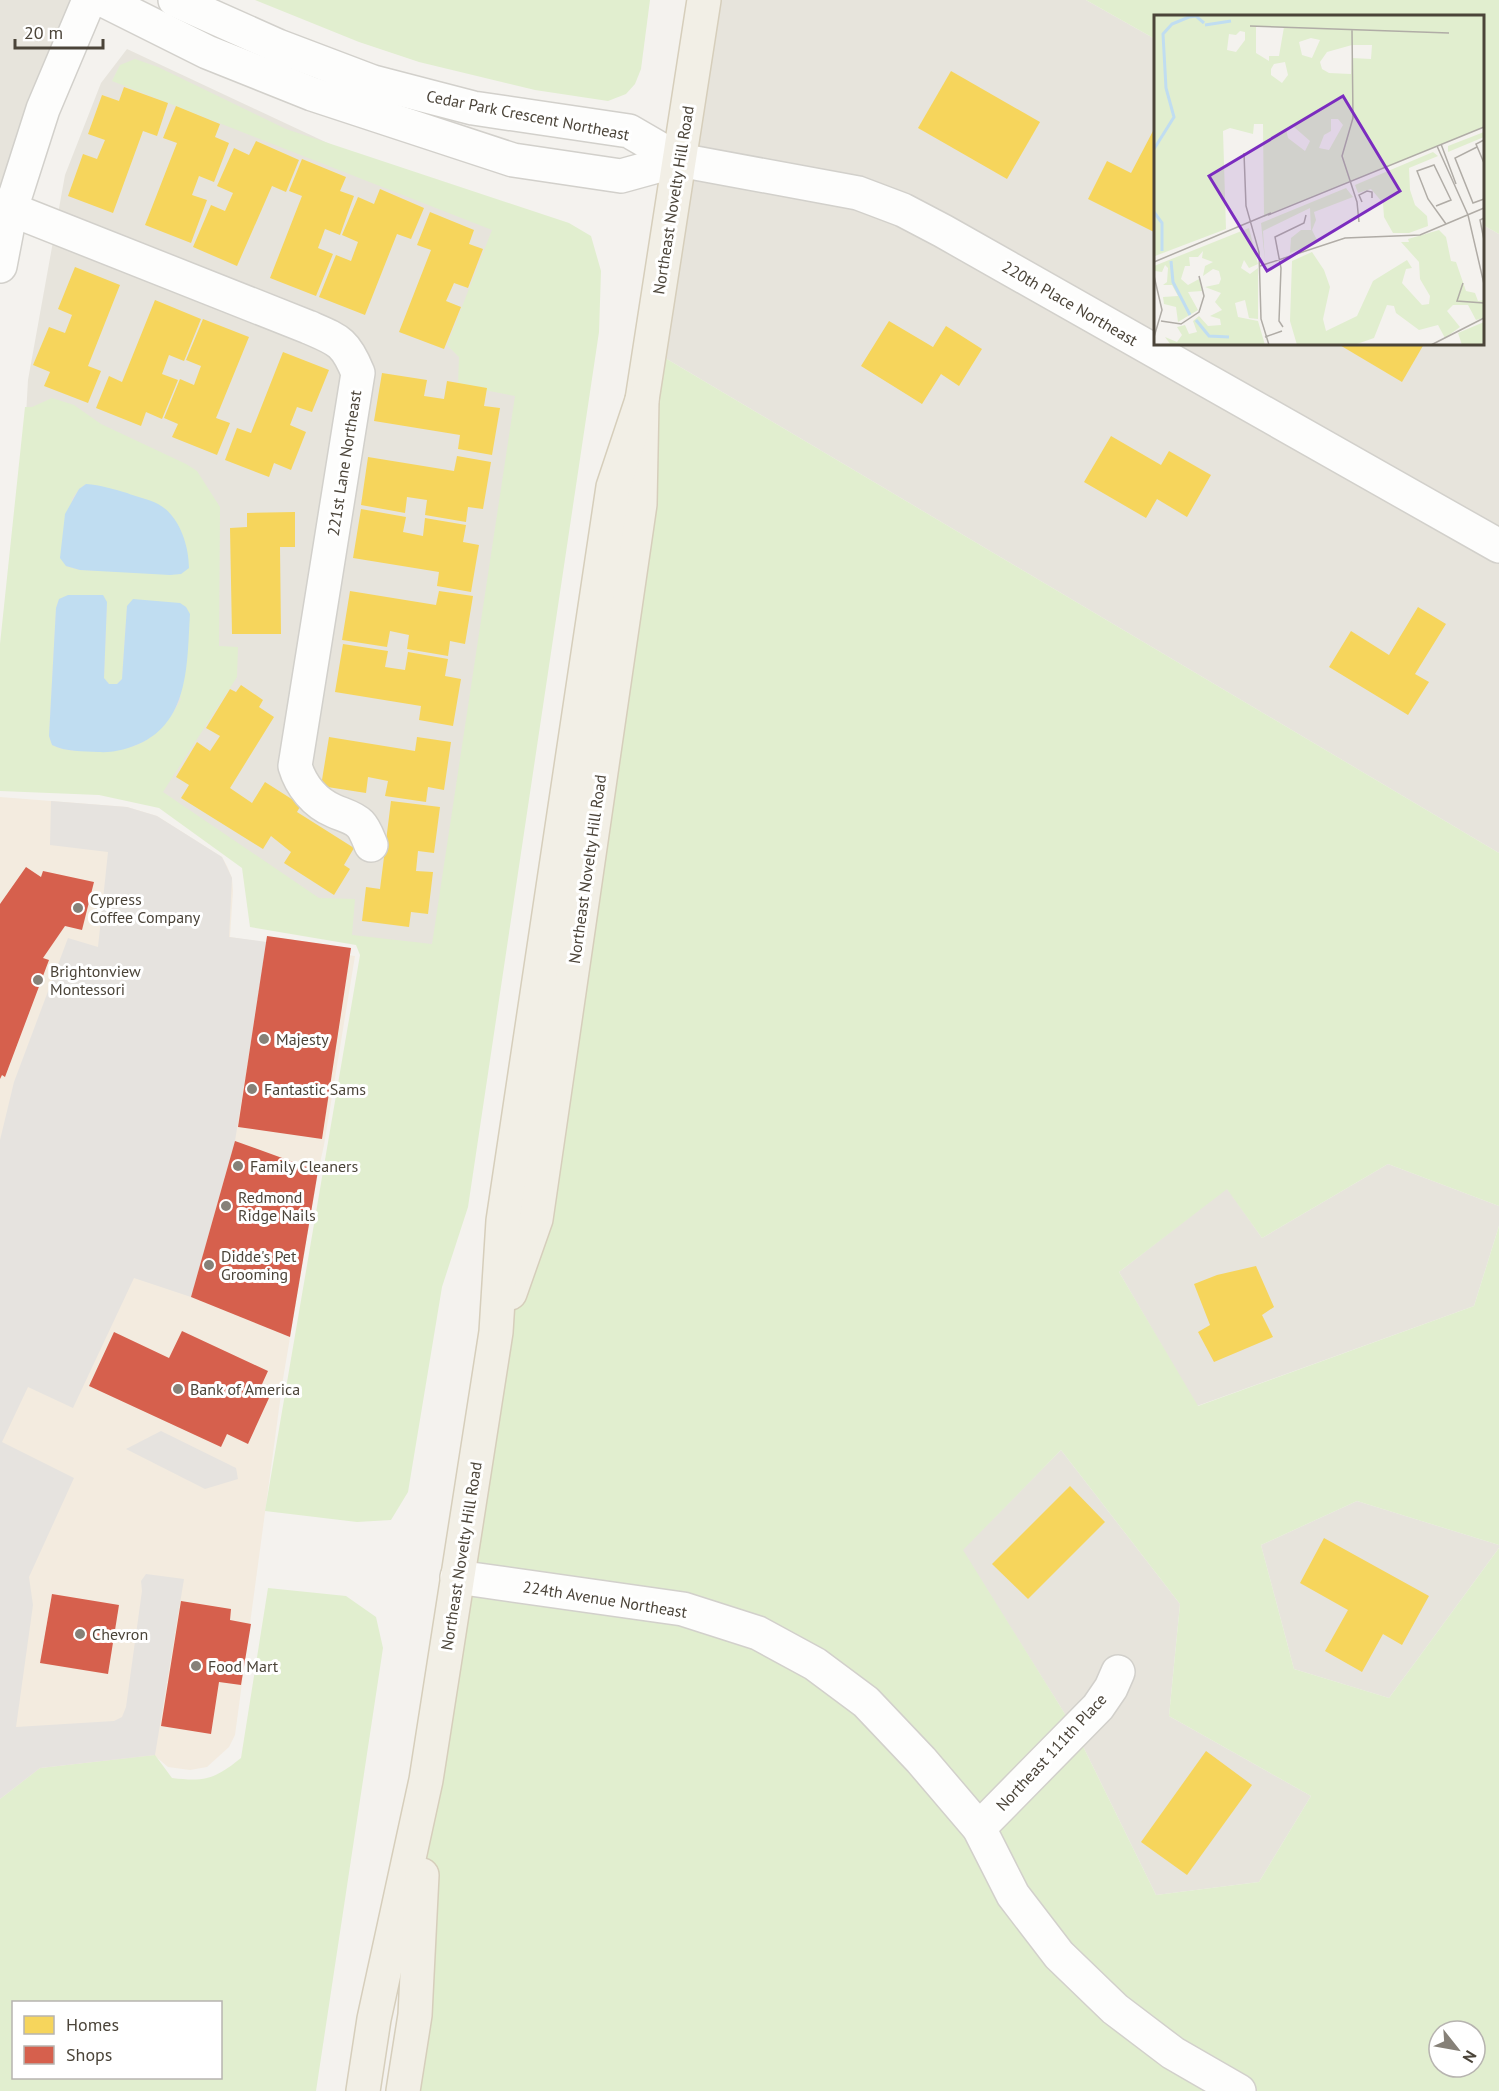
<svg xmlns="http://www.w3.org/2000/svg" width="1499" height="2091" viewBox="0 0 1499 2091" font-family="'PT Sans',sans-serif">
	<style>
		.residential { fill: #e7e4dc }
		.commercial { fill: #f3ebdf }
		.green { fill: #e1eecf; fill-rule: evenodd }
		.parking { fill: #e6e3df }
		.water { fill: #c0ddf1 }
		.homes { fill: #f6d55c }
		.shops { fill: #d6604d }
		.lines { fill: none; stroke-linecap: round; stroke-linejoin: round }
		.minor-casing { stroke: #d2d0cb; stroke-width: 36 }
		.major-casing { stroke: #d6cebb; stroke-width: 36 }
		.minor { stroke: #fdfdfc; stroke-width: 33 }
		.major { stroke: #f2efe6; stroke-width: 33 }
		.poi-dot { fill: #868178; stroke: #fff; stroke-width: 2 }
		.labels { text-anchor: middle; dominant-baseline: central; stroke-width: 6; stroke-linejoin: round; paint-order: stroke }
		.street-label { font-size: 16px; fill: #4b4439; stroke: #fff }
		.poi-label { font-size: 16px; fill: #4b4439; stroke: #fff; text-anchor: start }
		.inset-river { fill: none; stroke: #c0ddf1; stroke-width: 3 }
		.inset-road { fill: none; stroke: #b0aca6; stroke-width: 1.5 }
		.view { fill: #7b2cbf; fill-opacity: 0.15; stroke: #7b2cbf; stroke-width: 3 }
		.inset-edge { fill: none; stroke: #4b4439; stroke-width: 3 }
	</style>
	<rect width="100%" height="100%" fill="#f4f2ee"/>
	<g class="residential">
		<polygon points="0,0 89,0 0,266"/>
		<polygon points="704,0 1086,0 1155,39 1156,344 1482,344 1483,225 1499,234 1499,853 650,349"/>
		<polygon points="127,49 545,245 449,960 283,920 262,872 135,785 7,752 28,380 65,175 101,83"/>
		<polygon points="1388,1164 1499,1206 1499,1226 1474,1306 1197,1406 1119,1272 1227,1188 1262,1238"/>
		<polygon points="1061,1450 1180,1604 1169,1716 1311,1796 1259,1882 1156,1895 1075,1730 962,1550"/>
		<polygon points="1357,1501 1499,1545 1499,1548 1389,1698 1294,1669 1261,1545"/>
	</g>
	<polygon class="commercial" points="0,797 127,807 157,816 222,857 227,866 232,878 233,891 230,937 355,956 324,1145 318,1172 283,1379 235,1735 229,1747 207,1767 190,1770 168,1767 155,1756 41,1768 0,1799"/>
	<g class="green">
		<polygon points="255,0 650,0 641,69 635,84 626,94 608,101 535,90 419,62 359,42"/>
		<polygon points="1086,0 1499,0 1499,234 1483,225 1482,16 1156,16 1155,39"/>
		<path d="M135,59l23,8 128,62 283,94 22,13 10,35 -2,61 -131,875 -26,80 -34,205 -17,28 -34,2 -92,-11 95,-556 -4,-10 -106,-18 -8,-59 -83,-60 -60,-13 -99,-4v-147l25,-237h7l20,-9 22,7 27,19 85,40 11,7 23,36 -1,139 19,1 -1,30 -74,115 156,106 36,1 -3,36 80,9 83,-548 -57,-11 1,-28 -12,-12 45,-115 -380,-149 8,-16zM86,484l95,90 -101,-4 -14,-4 6,-67 7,-10zM59,599l48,3 -3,76 5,6h8l5,-5 5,-73 54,93c-21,40 -46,55 -92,52 -13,0 -25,0 -37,-6l-3,-9 7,-128z"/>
		<path d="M650,349l849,504v353l-111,-42 -126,74 -35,-49 -108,83 79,134 276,-100 25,-80v319l-142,-44 -96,44 33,124 95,29 110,-150v543h-1096l23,-311zM1061,1450l119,154 -11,112 142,80 -52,86 -103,13 -81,-165 -112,-180zM1439,2031h36v36h-36z"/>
		<path d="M268,1588l78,8 30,21 7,31 -67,443h-316v-292l40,-31 115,-13 17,23c33,4 43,1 69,-20zM14,2002h206v76h-206z"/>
	</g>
	<g class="parking">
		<polygon points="51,801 127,807 157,816 222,857 232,878 229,937 267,942 235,1141 191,1297 134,1278 73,1408 28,1387 2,1442 74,1478 29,1577 33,1605 16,1727 114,1721 122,1717 126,1707 142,1591 141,1581 146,1574 184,1579 155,1755 40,1768 0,1799 0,1140 14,1082 68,938 98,947 108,852 50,845"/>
		<polygon points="161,1431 236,1468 238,1479 205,1489 126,1449"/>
	</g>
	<g class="water">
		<path d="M86,484c15,1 27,5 41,9 10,4 22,6 31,11 21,11 31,41 31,64l-8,6 -11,1 -90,-5 -14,-4 -6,-8 5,-44 14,-25z"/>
		<path d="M68,595h35l4,7 -3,76 5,6h8l5,-5 5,-73 6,-7 47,4 6,4 4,7c-3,46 0,104 -47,128 -15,7 -29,11 -45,10 -15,-1 -32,0 -46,-7l-3,-9 7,-128 3,-9z"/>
	</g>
	<g class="homes">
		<polygon points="951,71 1040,122 1007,179 918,128"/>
		<polygon points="124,87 168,103 157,136 143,131 113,213 68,196 83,154 97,159 105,140 88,134 102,95 119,101"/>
		<polygon points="176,106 220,124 215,137 229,143 214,182 199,176 192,195 207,200 191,243 145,225 177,143 163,138"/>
		<polygon points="1153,131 1156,132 1156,233 1088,199 1107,161 1131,173"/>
		<polygon points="256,141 299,160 286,192 272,186 237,266 193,247 211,205 225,211 233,193 217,186 234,148 249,155"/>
		<polygon points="302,159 346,177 340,191 354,196 340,235 325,229 318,248 333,254 316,296 270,278 302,196 289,191"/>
		<polygon points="380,189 424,208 411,239 397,234 365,315 319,297 336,255 351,261 358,242 342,235 358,197 374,204"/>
		<polygon points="430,212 474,230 469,244 483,249 468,288 454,283 446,301 461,307 444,349 399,332 431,250 417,245"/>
		<polygon points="75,267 120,285 88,366 101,371 88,403 44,386 50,372 33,365 49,327 65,333 72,315 58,309"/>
		<polygon points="155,300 201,319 184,361 169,355 162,374 178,380 162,419 146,412 141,426 96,408 109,376 122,382"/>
		<polygon points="203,319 249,337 216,418 230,423 217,455 172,437 178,424 164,418 180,379 194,385 201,366 186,360"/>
		<polygon points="889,321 933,347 946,326 982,349 959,386 941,374 922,404 861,366"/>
		<polygon points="1338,344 1424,344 1402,382"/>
		<polygon points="283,352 329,370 312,412 297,407 290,425 306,432 291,470 274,463 269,477 225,460 237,428 251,433"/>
		<polygon points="382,373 427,380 424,396 444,399 447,381 487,388 484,406 500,408 492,455 458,449 460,435 374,421"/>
		<polygon points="1111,436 1161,465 1169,451 1211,475 1187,517 1157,499 1146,518 1084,482"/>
		<polygon points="457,456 491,462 483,509 468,507 466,522 425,515 427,500 407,497 405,513 361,505 368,457 454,471"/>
		<polygon points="361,509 406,517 403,532 423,536 425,518 466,525 463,542 479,545 471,592 437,586 439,572 353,558"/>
		<polygon points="295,512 295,547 280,547 281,634 232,634 230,528 247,527 247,513"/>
		<polygon points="350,591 436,605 439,591 473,596 465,644 450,641 448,656 407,649 409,635 390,631 387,647 342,640"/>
		<polygon points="1418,607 1446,624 1415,674 1429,682 1408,715 1329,667 1351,631 1389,655"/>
		<polygon points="343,644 388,651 385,667 405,670 408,652 448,659 445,676 461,679 453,726 419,720 421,706 335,692"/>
		<polygon points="241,685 263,700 259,707 274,717 230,788 252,803 265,782 301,805 297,812 354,848 344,865 350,869 334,895 284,863 291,852 271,836 263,849 181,798 189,785 176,777 197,742 210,751 220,736 206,728 230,689 236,692"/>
		<polygon points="329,737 415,751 417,737 451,742 444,790 428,787 426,802 385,796 388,781 368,777 366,793 321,786"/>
		<polygon points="391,801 440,807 434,853 418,851 416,871 433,872 428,914 411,912 409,927 362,921 366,887 380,889"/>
		<polygon points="1256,1266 1274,1307 1262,1315 1273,1337 1214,1362 1198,1332 1210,1325 1194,1284 1217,1275"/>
		<polygon points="1070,1486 1105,1522 1028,1599 992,1564"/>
		<polygon points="1324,1538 1429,1596 1402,1645 1383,1634 1362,1672 1325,1651 1348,1610 1300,1583"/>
		<polygon points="1206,1751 1252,1785 1187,1875 1141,1842"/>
	</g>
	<g class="shops">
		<polygon points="26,867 41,877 43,871 94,882 82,930 65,926 43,958 49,960 5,1077 2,1075 0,1079 0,904"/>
		<polygon points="267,936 351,948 322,1139 238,1127"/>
		<polygon points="235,1141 318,1171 290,1337 191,1297"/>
		<polygon points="182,1331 268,1371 258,1393 269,1398 248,1444 227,1434 221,1447 89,1386 114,1332 169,1358"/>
		<polygon points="52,1594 119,1605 108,1674 40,1663"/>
		<polygon points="181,1601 231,1609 230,1620 251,1624 241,1685 219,1682 211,1734 161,1726"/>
	</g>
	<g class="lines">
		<g class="minor-casing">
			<g id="minor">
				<polyline points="103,0 207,52 312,94 513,160 621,176 679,160"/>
				<polyline points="175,0 278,46 373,82 473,108 629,131 679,160 858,193 903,210 943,231 1499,546"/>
				<path d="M0,205l308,122c30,13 37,14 50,46l-63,393c6,20 20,37 39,45 9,4 19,6 26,13 5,5 8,14 11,21"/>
				<polyline points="0,266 11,209 43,109 89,0"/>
				<polyline points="457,1577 683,1609 758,1633 815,1664 866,1702 921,1760 979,1828 1013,1895 1059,1955 1115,2009 1173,2053 1239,2091"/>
				<polyline points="979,1828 1098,1707 1111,1688 1118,1672"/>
			</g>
		</g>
		<g class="major-casing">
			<g id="major">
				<polyline points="510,1293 536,1219 640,504 642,400 704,0"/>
				<polyline points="363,2091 374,2019 426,1780 496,1332 503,1221 613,487 642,400"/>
				<polyline points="403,2091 415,2015 422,1875"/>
			</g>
		</g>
		<use href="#minor" class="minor"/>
		<use href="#major" class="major"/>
	</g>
	<g class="poi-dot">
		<circle cx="78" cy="908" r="6"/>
		<circle cx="38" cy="980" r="6"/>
		<circle cx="264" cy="1039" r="6"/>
		<circle cx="252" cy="1089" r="6"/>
		<circle cx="238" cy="1166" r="6"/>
		<circle cx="226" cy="1206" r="6"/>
		<circle cx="209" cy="1265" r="6"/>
		<circle cx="178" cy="1389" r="6"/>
		<circle cx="80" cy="1634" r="6"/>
		<circle cx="196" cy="1666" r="6"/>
	</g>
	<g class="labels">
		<g class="street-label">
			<text transform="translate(528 115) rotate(11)">Cedar Park Crescent Northeast</text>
			<text transform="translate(673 200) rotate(-81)">Northeast Novelty Hill Road</text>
			<text transform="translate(1070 303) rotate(30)">220th Place Northeast</text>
			<text transform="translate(344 463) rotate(-81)">221st Lane Northeast</text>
			<text transform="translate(587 869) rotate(-82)">Northeast Novelty Hill Road</text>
			<text transform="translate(461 1556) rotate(-81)">Northeast Novelty Hill Road</text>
			<text transform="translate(605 1599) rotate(9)">224th Avenue Northeast</text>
			<text transform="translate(1051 1752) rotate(-47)">Northeast 111th Place</text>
		</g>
		<g class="poi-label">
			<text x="90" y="899">Cypress<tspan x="90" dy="18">Coffee Company</tspan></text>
			<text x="50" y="971">Brightonview<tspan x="50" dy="18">Montessori</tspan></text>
			<text x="276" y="1039">Majesty</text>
			<text x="264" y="1089">Fantastic Sams</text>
			<text x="250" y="1166">Family Cleaners</text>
			<text x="238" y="1197">Redmond<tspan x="238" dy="18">Ridge Nails</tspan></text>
			<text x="221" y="1256">Didde's Pet<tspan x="221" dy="18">Grooming</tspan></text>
			<text x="190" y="1389">Bank of America</text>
			<text x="92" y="1634">Chevron</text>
			<text x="208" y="1666">Food Mart</text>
		</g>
	</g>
	<g transform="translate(1154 15)">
		<rect width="330" height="330" fill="#f4f2ee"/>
		<path d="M0,0h330v112l-220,90 -1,-93h-9l-1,10 -23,-6 -7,3 3,98 -71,27zM102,12h28l-5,29h-10v5l-13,-8zM86,16l5,1v8l-9,12 -9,-2 2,-16 7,1zM157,23l9,2 -8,18 -10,-3 -3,-13zM198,30h20l-1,14 -19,-1 -1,16 -22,-1 -7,-4 -2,-7 7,-10zM131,47l3,13 -6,8 -11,-8v-6l3,-5zM177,104h7l5,6 -14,25 -10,-2 5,-13 7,-4zM140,112l16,14 -5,10 -17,-13 -2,-9zM330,117v5l-36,15v-6zM279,137l5,4 -29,12 1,22 5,15 12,11 1,10 -19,7h-16l-9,-16 -1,-14 -12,-14 -13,4 -3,-8zM192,173l7,9 -39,15 2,8 -4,10 6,12 -28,11 1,-15 10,-8h10l-1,-22 -47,23 2,30 -4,-38zM95,213l9,36 -9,4 -5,-8 -3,8 9,6 8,-6v51l-9,-1 -4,-18 -10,3 3,14 20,4 7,24h-94l-6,-8 12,5 5,-7 -5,-8 8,-2 4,9 8,-2 -4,-11 6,-5 9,10 13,-1 -1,-6 -10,-3 12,-6 -7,-8 6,-9 -16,-6 14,-3 2,-5 -2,-8 -6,-2 -10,7 2,-10 8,-4 -11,-4 1,-7 -5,6h-9l1,9h-5l-4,13 7,6 11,-6 3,12 -14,1 10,18 -20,12 -2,-15 -12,-3 -1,-7 15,-1 -6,-11h-9l4,-3 1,-14 -3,-3 -3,7 -7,-1 -1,-5zM285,215l7,7 5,24 5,1 10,29 9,2 3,8 6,-1v18l-8,2 -8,-15h-15l-6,6 13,16 -15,11 -7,-13 -19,5 -23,-17 -2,-7 -7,-1 -13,33 -20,7h-57l-7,-24 2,-60 20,-9 12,18 6,17 -7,32 3,12 31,-15 16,-35 34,-21 5,8 -6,1 -4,14 20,22 7,-1 1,-8 -10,-17 -1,-17 -18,-20h8l-1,-3zM330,307v23h-22l-4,-12z" fill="#e1eecf" fill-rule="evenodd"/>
		<path class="inset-river" d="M51,10l26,-4M0,134l20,-32 -8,-29 -3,-54 9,-10 17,-7 7,-1 8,7M0,197l8,11v28M17,246l2,21 17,33M42,305l13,16 20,1"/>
		<path class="inset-road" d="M96,11l199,7M198,15l1,88 -11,38 15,46 2,20M330,125l-8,4 8,19M287,129l15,40M283,131l31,69 16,69M323,132l-22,11 18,45 11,-4M90,138l2,53 13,46 2,67 8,26M208,187l-3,-7 8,-4 5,1v6M282,191l15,-6 -17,-35 -17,6 11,28 18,25M114,200l216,-88M330,203l-4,2 4,20M0,247l117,-49M106,251l85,-28 75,-3 64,-27M0,261l8,34 -8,27M309,268l-6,18 27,2M7,306l20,3 18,-12 5,-16 -5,-20M129,312l-4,-6 2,-53 -6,-31 29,-14 2,-8M111,322l17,-6M277,330l53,-27"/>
		<path class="view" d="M189,81l57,95 -133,80 -58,-95z"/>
		<rect width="330" height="330" class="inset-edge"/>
	</g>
	<rect x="12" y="2001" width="210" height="78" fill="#ffffff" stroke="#b7b4b0" stroke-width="1.5"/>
	<rect x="24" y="2016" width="30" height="18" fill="#f6d55c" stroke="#b7b4b0" stroke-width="1.5"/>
	<text x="66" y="2031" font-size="18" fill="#4b4439">Homes</text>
	<rect x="24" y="2046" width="30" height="18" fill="#d6604d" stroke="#b7b4b0" stroke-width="1.5"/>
	<text x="66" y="2061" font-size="18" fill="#4b4439">Shops</text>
	<g transform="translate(1457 2049) rotate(121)"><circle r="28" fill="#ffffff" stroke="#b7b4b0" stroke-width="1.5"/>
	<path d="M0-4.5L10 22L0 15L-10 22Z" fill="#868178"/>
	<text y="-9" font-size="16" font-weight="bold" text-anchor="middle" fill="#4b4439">N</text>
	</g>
	<path d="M15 39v9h88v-9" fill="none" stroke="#4b4439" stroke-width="3"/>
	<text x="24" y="39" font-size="18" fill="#4b4439" stroke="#ffffff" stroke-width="4.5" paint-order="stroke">20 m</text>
</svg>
